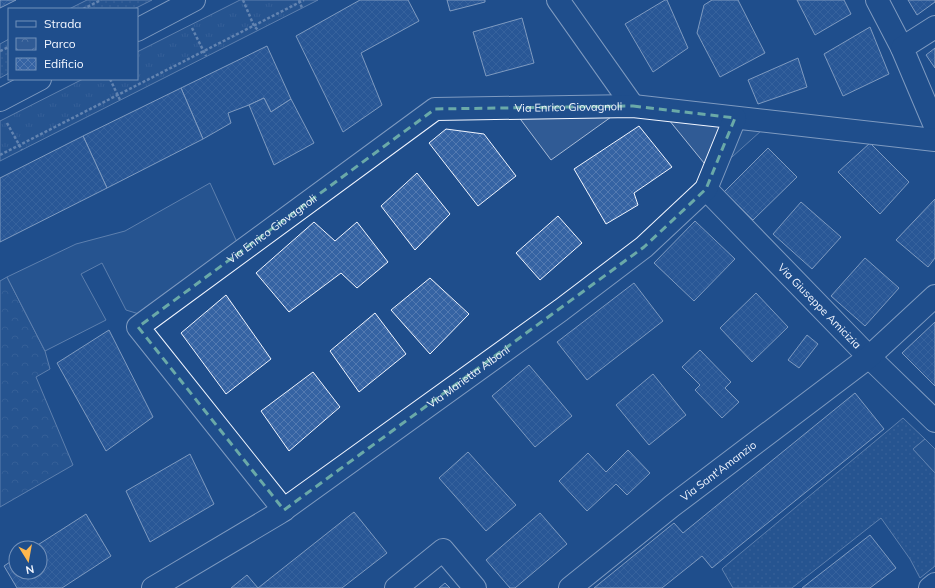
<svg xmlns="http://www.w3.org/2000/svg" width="935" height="588" viewBox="0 0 935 588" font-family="Mulish,sans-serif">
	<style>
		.grass { fill: url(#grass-tufts); stroke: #a8bbd7 }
		.park { fill: url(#park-crowns); stroke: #a8bbd7 }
		.garden { fill: url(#garden-dots); stroke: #a8bbd7 }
		.built { fill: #305b95; stroke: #a8bbd7 }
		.building { fill: url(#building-cross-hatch); stroke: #f2f6ff }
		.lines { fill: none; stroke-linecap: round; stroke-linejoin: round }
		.minor-casing { stroke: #f2f6ff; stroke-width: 24 }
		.path { stroke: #b3c4dc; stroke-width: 2.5; stroke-dasharray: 3 2; stroke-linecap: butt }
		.minor { stroke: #1f4e8c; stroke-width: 22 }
		.marked { fill: none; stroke: #6aa9a8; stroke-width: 3; stroke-dasharray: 8 5; stroke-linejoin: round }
		.labels { text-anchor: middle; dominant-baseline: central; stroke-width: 3; stroke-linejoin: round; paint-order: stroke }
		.street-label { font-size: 11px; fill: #f2f6ff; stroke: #1f4e8c }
	</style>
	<defs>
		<pattern id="grass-tufts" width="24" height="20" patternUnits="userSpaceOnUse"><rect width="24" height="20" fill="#305b95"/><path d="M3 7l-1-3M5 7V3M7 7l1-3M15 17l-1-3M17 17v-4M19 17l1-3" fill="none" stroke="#4e73a5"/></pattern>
		<pattern id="park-crowns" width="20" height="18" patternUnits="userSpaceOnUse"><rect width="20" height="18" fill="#305b95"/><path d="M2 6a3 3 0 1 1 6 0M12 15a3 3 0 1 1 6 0" fill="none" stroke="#4e73a5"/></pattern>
		<pattern id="garden-dots" width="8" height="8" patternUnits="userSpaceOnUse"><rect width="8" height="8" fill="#305b95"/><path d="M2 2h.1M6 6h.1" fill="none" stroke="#4e73a5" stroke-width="1.8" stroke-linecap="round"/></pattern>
		<pattern id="building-cross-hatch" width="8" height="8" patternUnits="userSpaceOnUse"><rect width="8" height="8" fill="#3563a3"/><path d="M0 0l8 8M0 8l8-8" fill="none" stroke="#537ab1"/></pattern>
	</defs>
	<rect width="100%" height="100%" fill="#1f4e8c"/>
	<polygon class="grass" points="240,0 318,0 0,161 0,121 83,79 137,79 137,52"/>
	<polygon class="park" points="7,277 45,351 50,369 36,377 73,465 0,507 0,281"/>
	<g class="garden">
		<polygon points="87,0 152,0 134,9 69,9"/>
		<polygon points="9,39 9,73 0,78 0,44"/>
		<polygon points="903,418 925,439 913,449 935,473 935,566 920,578 910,559 881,518 792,588 733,588 722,569 724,567"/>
	</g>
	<g class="built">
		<polygon points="625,107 551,160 512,108"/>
		<polygon points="660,109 771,122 713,174"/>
		<polygon points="210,183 241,251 139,314 126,310 102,263 81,274 106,320 45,351 7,277 76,244 125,231"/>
		<polygon points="925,439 935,449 935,473 913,449"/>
	</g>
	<g class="building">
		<polygon points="0,0 16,0 0,8"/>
		<polygon points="360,0 408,0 419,21 361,53 382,105 343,132 296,36"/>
		<polygon points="447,0 485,0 485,2 450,11"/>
		<polygon points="665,0 667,0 688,48 653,72 625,24"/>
		<polygon points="712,0 738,0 765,53 720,77 697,33 704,5"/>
		<polygon points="797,0 844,0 851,14 815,35"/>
		<polygon points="908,0 935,0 935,2 917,15"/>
		<polygon points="522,18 534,63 486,76 473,32"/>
		<polygon points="870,27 889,74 843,96 824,54"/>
		<polygon points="267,46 291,99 271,112 264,98 249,105 228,113 231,123 203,139 181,88"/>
		<polygon points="935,48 935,68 926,55"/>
		<polygon points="798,58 807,87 758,104 748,80"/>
		<polygon points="181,88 203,139 107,188 83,136"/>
		<polygon points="264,98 271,112 291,99 314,143 274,165 249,105"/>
		<polygon points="639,126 672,167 634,193 638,205 606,224 574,169"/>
		<polygon points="446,129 484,134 516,176 478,206 429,143"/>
		<polygon points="83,136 107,188 0,242 0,178"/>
		<polygon points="870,143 909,182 880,214 838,172"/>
		<polygon points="768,148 797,177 753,220 724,192"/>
		<polygon points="417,173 450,214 415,250 381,206"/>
		<polygon points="935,199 935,258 928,267 896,240"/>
		<polygon points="801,202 841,237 812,269 773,234"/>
		<polygon points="558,216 582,243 540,280 516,253"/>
		<polygon points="695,221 735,259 694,301 654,263"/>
		<polygon points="314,222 335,241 357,222 388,262 357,288 341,273 289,312 256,273"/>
		<polygon points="865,258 899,288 865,326 831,296"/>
		<polygon points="430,278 469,314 430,354 391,310"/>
		<polygon points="634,283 663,321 587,380 557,342"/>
		<polygon points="756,293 788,327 752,362 720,328"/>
		<polygon points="226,295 271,359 226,394 181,333"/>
		<polygon points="375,313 406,354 359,392 330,351"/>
		<polygon points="935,322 935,386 902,353"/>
		<polygon points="109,330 153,417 106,451 57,363"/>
		<polygon points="807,335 818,344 799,368 788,360"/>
		<polygon points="700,350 731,382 725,388 739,402 722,418 695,390 700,385 682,367"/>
		<polygon points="529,365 572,416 535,447 492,396"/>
		<polygon points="313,372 340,407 289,451 261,411"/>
		<polygon points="653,374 686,415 649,445 616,405"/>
		<polygon points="855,393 884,429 712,568 702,556 662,588 594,588 674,523 683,533"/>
		<polygon points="628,450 650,473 627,495 616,484 587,511 559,481 588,453 606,472"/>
		<polygon points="468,452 516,505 486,531 439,478"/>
		<polygon points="190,454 214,504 150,542 126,491"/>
		<polygon points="354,512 387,553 342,588 231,588 247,575 258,588"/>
		<polygon points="540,513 567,544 515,588 510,588 486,560"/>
		<polygon points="86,514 111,556 62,588 17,588 4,566 16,558 16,572 40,572 40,548 33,548"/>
		<polygon points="870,535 896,568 870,588 802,588"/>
		<polygon points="445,583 450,588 439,588"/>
	</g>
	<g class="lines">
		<g class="minor-casing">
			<g id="minor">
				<polyline points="558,0 633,106"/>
				<polyline points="877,0 902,48"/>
				<polyline points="935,27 902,48 935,126"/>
				<polyline points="137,30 194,0"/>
				<polyline points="0,100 40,79"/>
				<path id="s1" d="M706,189l163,168 66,64"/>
				<path id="s2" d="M284,510l-146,-183 297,-218 198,-3 302,34"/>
				<path id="s3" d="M153,588l126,-75 282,-203 83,-63 62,-58 29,-71"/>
				<polyline points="396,588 443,550 475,588"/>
				<path id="s4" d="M570,588l102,-82 197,-149 66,-61"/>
				<polyline points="930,588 935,584"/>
			</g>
		</g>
		<g class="path">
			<polyline points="243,0 254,26 258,30"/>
			<polyline points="299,0 302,8"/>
			<polyline points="83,9 101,0"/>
			<polyline points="192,28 206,56"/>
			<polyline points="0,51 9,47"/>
			<polyline points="110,79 120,100"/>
			<polyline points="7,123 22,150"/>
			<polyline points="0,155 304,0"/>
		</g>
		<use href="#minor" class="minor"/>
	</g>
	<path d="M0 0H935V588H0ZM633,106l102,12 -29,71 -62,58 -360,263 -146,-183 297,-218z" fill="#1f4e8c" fill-opacity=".55" fill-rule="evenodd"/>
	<path class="marked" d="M633,106l102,12 -29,71 -62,58 -360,263 -146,-183 297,-218z"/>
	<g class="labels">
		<g class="street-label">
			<text stroke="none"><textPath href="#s2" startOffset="736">Via Enrico Giovagnoli</textPath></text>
			<text stroke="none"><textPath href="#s2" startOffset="400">Via Enrico Giovagnoli</textPath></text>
			<text stroke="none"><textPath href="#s1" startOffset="163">Via Giuseppe Amicizia</textPath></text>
			<text stroke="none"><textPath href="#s3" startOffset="380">Via Marietta Alboni</textPath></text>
			<text stroke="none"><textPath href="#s4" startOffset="189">Via Sant'Amanzio</textPath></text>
		</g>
	</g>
	<rect x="8" y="8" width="130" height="72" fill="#1f4e8c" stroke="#7391ba"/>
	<rect x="16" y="21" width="20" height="6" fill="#1f4e8c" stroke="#7391ba"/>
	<text x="44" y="28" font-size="12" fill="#f2f6ff">Strada</text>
	<rect x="16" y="38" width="20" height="12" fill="url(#park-crowns)" stroke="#7391ba"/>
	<text x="44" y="48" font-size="12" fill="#f2f6ff">Parco</text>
	<rect x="16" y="58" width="20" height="12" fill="url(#building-cross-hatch)" stroke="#7391ba"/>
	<text x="44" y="68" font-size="12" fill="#f2f6ff">Edificio</text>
	<g transform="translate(28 560) rotate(169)"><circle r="19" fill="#1f4e8c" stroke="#7391ba"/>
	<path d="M0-3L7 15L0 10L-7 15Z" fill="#ffb74d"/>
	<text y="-6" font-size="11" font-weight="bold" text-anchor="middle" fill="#f2f6ff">N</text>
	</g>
</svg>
